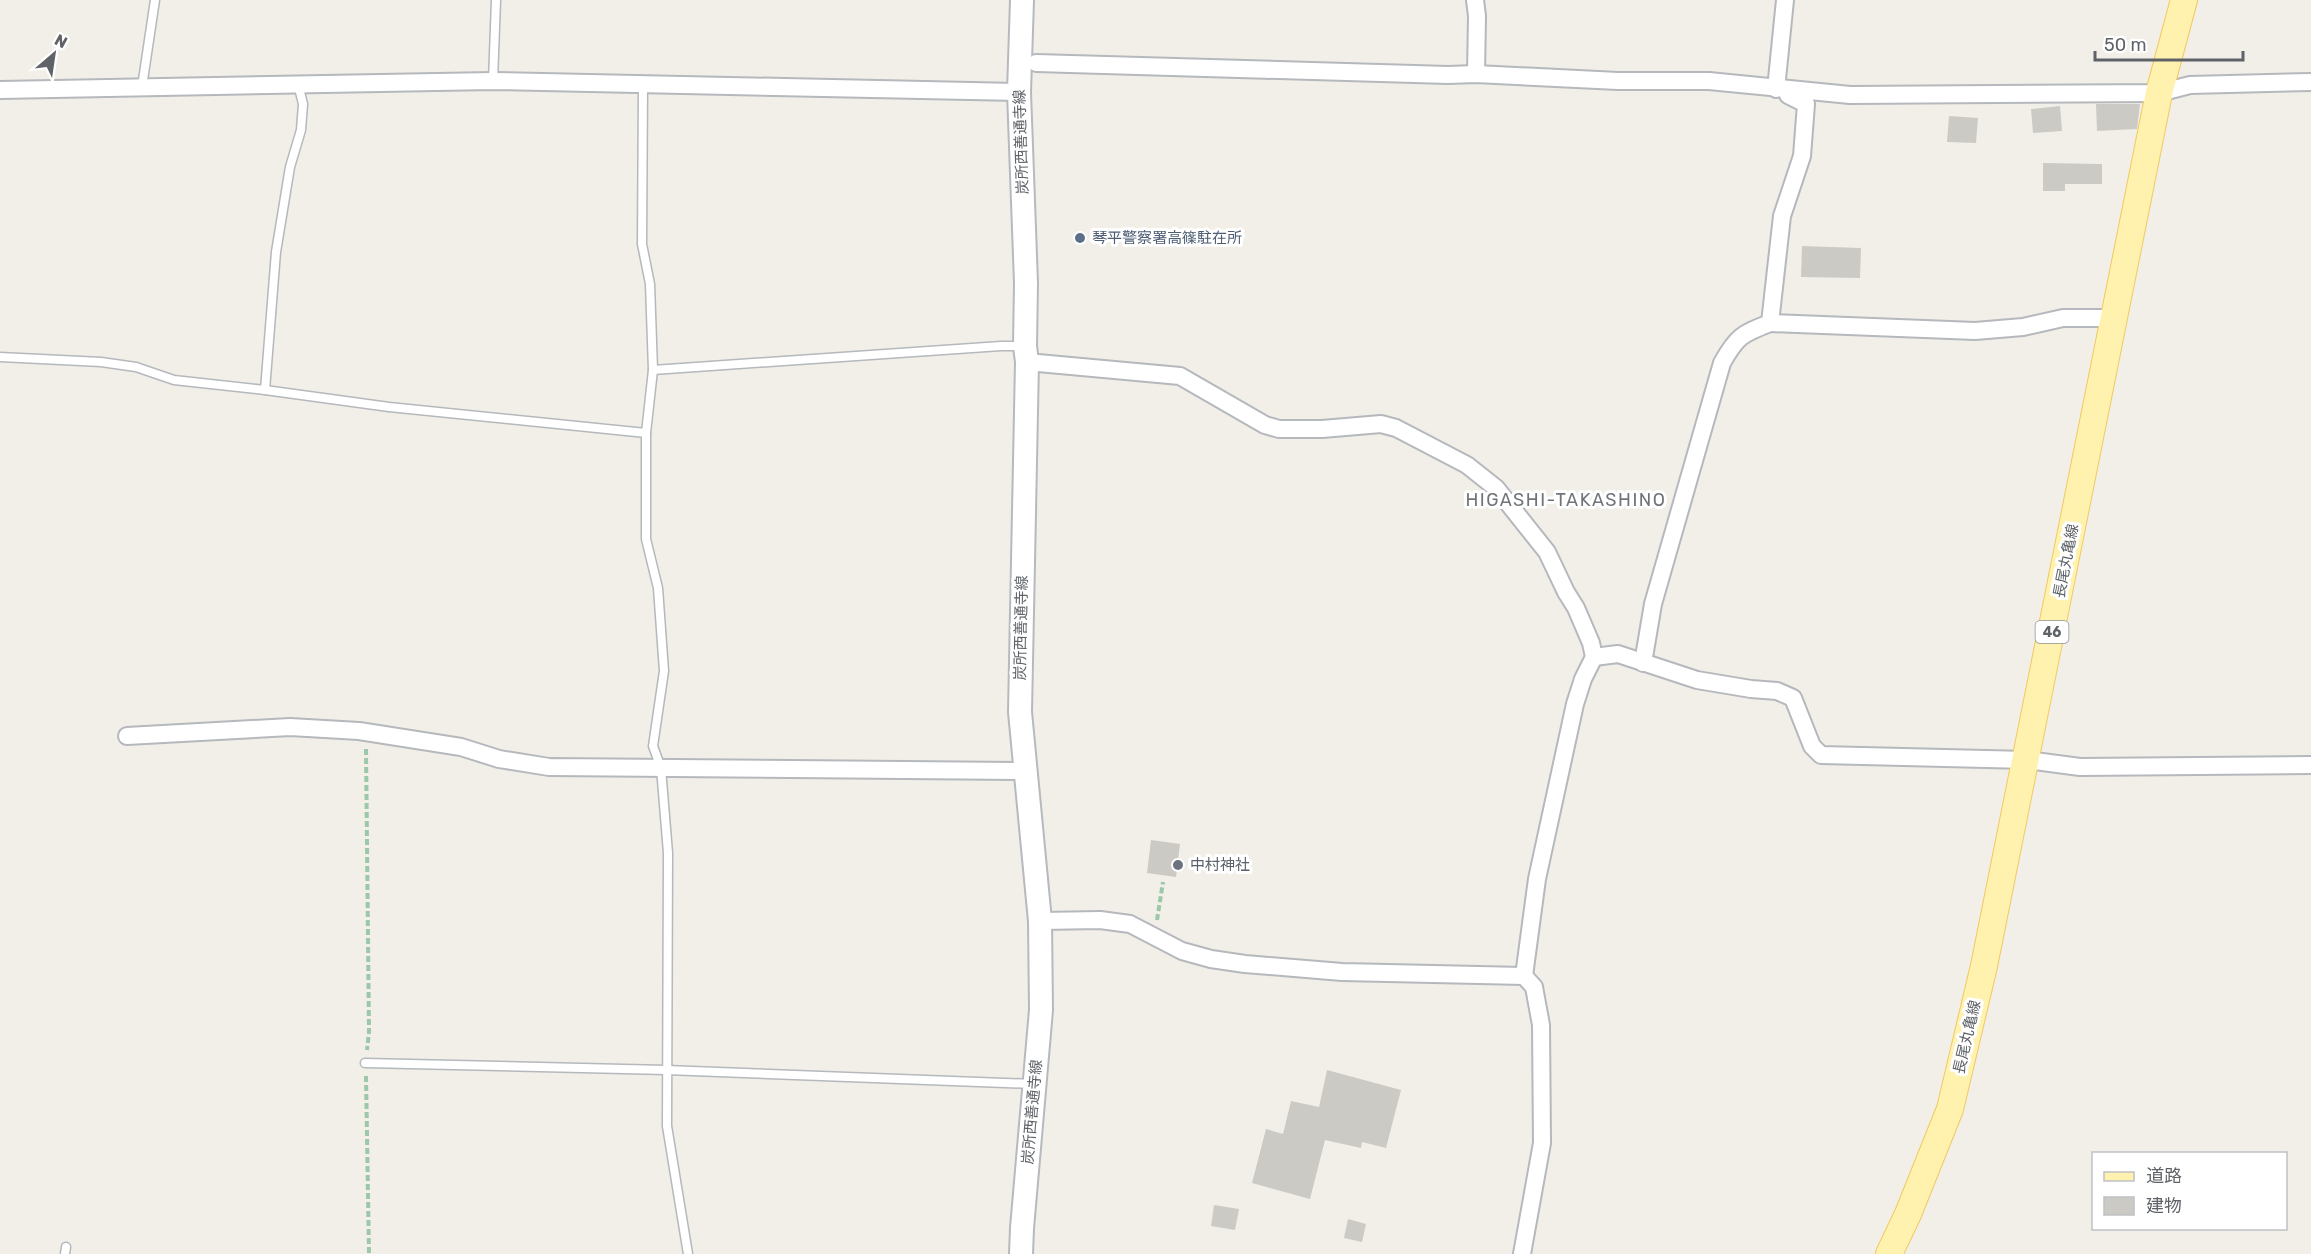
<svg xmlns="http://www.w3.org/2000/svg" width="2311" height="1254" viewBox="0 0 2311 1254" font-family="Rubik,'Noto Sans JP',sans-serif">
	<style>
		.building { fill: #cccac5 }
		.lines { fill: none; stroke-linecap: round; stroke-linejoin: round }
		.lane-casing { stroke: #b5b8bc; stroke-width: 11 }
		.street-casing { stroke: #b5b8bc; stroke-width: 20 }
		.secondary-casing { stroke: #b6babf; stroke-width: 26 }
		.primary-casing { stroke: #f2c960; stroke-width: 28 }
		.path { stroke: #9cc7a9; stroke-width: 4; stroke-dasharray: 6 3; stroke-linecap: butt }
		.lane { stroke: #fff; stroke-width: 8 }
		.street { stroke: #fff; stroke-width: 16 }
		.secondary { stroke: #fff; stroke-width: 22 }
		.primary { stroke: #fff2af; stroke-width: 26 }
		.service-dot { fill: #5c6f8a; stroke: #fff; stroke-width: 2 }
		.worship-dot { fill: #6b7280; stroke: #fff; stroke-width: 2 }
		.labels { text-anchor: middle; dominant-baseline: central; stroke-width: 6; stroke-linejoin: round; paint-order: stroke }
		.shield { fill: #fff; stroke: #8f9295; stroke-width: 1.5 }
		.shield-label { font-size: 14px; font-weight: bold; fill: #5f6368 }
		.street-label { font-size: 15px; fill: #5f6368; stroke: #fff }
		.service-label { font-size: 15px; fill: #4e5e75; stroke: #fff; text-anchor: start }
		.worship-label { font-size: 15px; fill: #5b616d; stroke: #fff; text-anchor: start }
		.quarter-label { font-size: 18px; letter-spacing: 1.5px; fill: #70757a; stroke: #fff }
	</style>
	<rect width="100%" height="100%" fill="#f1efe8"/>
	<g class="building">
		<polygon points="2096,104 2140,104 2137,129 2097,131"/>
		<polygon points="2060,106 2062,131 2033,133 2031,109"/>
		<polygon points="1949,116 1978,118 1976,143 1947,142"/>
		<polygon points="2043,163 2102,164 2102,184 2065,184 2065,191 2043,191"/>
		<polygon points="1802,246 1861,248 1860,278 1801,277"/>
		<polygon points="1151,840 1180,844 1176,877 1147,873"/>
		<polygon points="1327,1070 1401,1090 1386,1148 1362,1142 1361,1148 1325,1140 1310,1199 1252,1183 1266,1129 1283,1134 1291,1101 1319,1107"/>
		<polygon points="1214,1205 1239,1209 1235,1230 1211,1226"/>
		<polygon points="1348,1219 1366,1224 1362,1242 1344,1238"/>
	</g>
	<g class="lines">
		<g class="lane-casing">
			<g id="lane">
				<polyline points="493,81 496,0"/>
				<polyline points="142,87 155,0"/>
				<polyline points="0,357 101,362 136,367 174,380 265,390 389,407 646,433 653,370 650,284 642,244 643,84"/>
				<polyline points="653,370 1001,346 1024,346"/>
				<polyline points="265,390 276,252 290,167 301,130 303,104 298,84"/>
				<polyline points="646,433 646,539 658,588 664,671 653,746 661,768 668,853 667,1126 688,1254"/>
				<polyline points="365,1063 666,1070 1033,1084"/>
				<polyline points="65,1254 66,1247"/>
			</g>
		</g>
		<g class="street-casing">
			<g id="street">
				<polyline points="1475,0 1477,16 1476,74"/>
				<polyline points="1036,63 1448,75 1476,74 1618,81 1709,81 1850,95 2159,93 2190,85 2311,82"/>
				<polyline points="1776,89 1785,0"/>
				<polyline points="0,90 493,81 1019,92"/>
				<polyline points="1770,323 1975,331 2023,327 2063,318 2115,318"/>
				<polyline points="1027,362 1180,376 1265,425 1279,429 1322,429 1381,424 1396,428 1467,465 1496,488 1547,552 1566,592 1576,608 1591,643 1594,657 1583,679 1575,704 1537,879 1524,976"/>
				<polyline points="1594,657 1618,654 1697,680 1751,689 1777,691 1793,698 1812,746 1821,755 2027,760 2080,767 2311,765"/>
				<path d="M1643,663l10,-59 69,-241c15,-27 20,-29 48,-40l12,-107 20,-60 4,-52 -18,-9"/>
				<polyline points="127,736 290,727 359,731 461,747 499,759 549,767 1026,771"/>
				<polyline points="1040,921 1100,920 1130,924 1182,951 1211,959 1245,964 1342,972 1524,976 1534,987 1541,1025 1542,1143 1522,1254"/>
			</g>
		</g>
		<g class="secondary-casing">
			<polyline id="secondary" points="1021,1254 1022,1228 1041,1010 1040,921 1020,712 1027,362 1025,346 1026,283 1019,92 1022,0"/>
		</g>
		<g class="primary-casing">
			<polyline id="primary" points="1889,1254 1908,1214 1950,1109 1984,966 2159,93 2184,0"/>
		</g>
		<g class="path">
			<polyline points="366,749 369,1032 367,1050"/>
			<polyline points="1157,920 1163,882"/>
			<polyline points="366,1076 369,1254"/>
		</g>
		<use href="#lane" class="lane"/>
		<use href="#street" class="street"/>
		<use href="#secondary" class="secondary"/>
		<use href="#primary" class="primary"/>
	</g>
	<circle class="service-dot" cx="1080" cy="238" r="6"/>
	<circle class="worship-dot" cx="1178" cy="865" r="6"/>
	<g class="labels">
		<rect class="shield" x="2035.5" y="621" width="33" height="22" rx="4.5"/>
		<g class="shield-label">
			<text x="2052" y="632">46</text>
		</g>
		<g class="street-label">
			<text transform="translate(1021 142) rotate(-92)">炭所西善通寺線</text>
			<text transform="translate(2066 561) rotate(-79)">長尾丸亀線</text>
			<text transform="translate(1021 628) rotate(-89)">炭所西善通寺線</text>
			<text transform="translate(1967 1037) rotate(-77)">長尾丸亀線</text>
			<text transform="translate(1032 1112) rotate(-85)">炭所西善通寺線</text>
		</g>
		<g class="service-label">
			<text x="1092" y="238">琴平警察署高篠駐在所</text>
		</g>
		<g class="worship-label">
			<text x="1190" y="865">中村神社</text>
		</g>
		<g class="quarter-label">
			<text x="1566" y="500">HIGASHI-TAKASHINO</text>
		</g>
	</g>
	<rect x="2092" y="1152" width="195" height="78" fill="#ffffff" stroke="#bfc1c3" stroke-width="1.5"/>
	<rect x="2104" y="1172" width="30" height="9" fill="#fff2af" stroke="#bfc1c3" stroke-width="1.5"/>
	<text x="2146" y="1182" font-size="18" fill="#5f6368">道路</text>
	<rect x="2104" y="1197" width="30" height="18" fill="#cccac5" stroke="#bfc1c3" stroke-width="1.5"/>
	<text x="2146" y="1212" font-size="18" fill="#5f6368">建物</text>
	<g transform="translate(54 54) rotate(29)" stroke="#ffffff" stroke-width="4.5" paint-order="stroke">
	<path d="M0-4.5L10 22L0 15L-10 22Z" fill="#5f6368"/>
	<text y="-9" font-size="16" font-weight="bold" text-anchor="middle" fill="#5f6368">N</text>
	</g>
	<path d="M2095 51v9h148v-9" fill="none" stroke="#5f6368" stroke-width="3"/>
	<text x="2104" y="51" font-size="18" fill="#5f6368" stroke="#ffffff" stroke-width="4.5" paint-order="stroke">50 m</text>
</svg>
